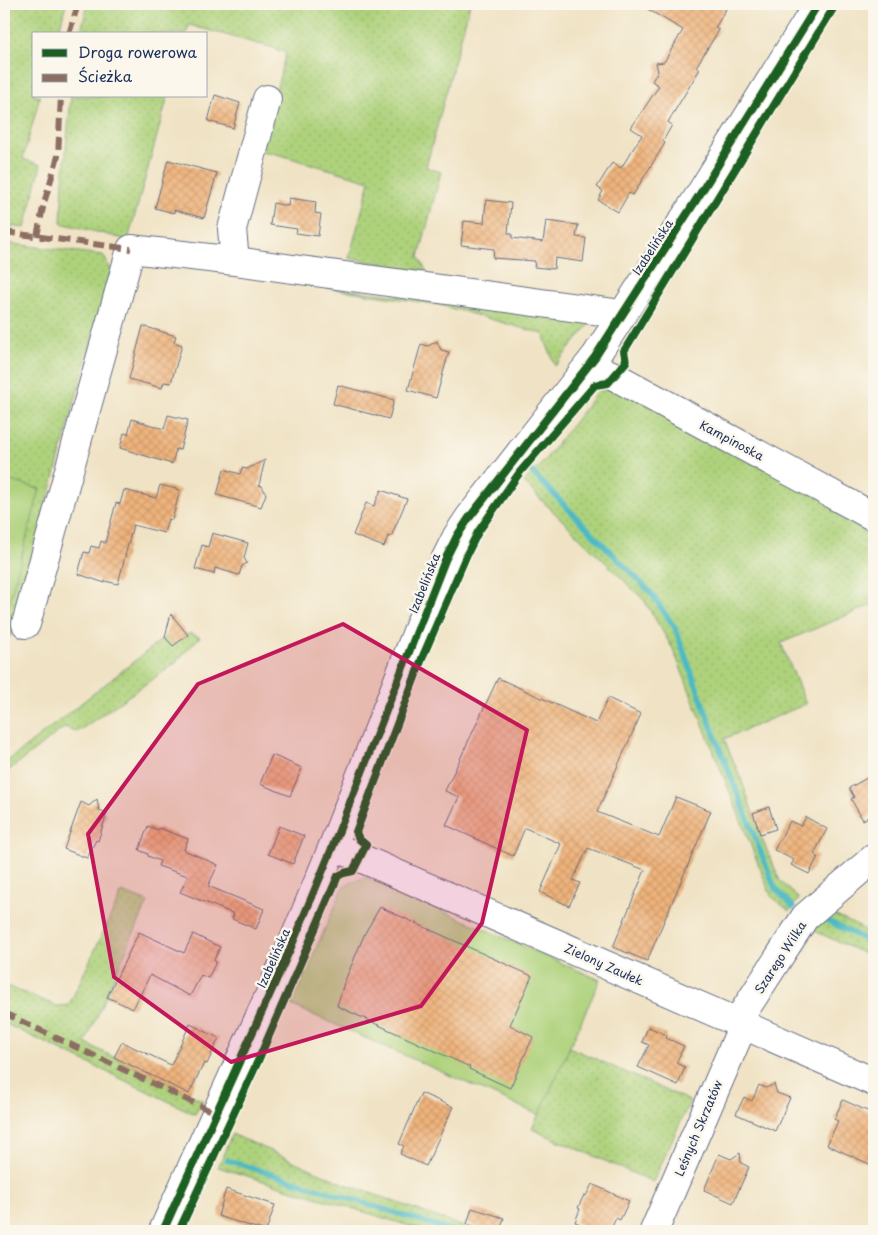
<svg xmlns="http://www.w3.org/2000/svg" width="878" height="1235" viewBox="0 0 878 1235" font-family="'Playpen Sans',sans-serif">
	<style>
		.grass { fill: url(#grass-dots); stroke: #64806c }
		.pitch { fill: #aed27b; stroke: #64806c }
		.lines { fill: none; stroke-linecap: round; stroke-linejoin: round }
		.stream { stroke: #4bb9c3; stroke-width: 5.5 }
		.building { fill: url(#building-cross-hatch) }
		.minor-casing { stroke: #666e82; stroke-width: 30 }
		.minor { stroke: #fff; stroke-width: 28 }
		.quiet { stroke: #8d6e63; stroke-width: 6; stroke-dasharray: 12 6; stroke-linecap: butt }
		.cycleway-casing { stroke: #fbf7ec; stroke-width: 11 }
		.cycleway { stroke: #1b5e20; stroke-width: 8 }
		.marked { fill: #c2185b; fill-opacity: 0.2; stroke: #c2185b; stroke-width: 4; stroke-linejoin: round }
		.labels { text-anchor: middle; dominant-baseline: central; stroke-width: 5; stroke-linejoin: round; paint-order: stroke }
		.street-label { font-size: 12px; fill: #1b2f5e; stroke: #fbf7ec }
	</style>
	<defs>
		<pattern id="grass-dots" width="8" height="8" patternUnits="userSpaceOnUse" patternTransform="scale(1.25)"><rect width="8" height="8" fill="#aed27b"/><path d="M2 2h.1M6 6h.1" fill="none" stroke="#95b56d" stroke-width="1.8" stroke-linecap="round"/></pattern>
		<pattern id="building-cross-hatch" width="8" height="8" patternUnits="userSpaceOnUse" patternTransform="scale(1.25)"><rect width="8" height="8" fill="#efb37b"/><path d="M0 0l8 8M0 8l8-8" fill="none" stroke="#cc9a6d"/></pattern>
	</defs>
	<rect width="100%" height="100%" fill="#fbf7ec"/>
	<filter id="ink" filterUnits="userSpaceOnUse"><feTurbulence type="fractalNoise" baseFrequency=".02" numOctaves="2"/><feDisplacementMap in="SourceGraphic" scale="10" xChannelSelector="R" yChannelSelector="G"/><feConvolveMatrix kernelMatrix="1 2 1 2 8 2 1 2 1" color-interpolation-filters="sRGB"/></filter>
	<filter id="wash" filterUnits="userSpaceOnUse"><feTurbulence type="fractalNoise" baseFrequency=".0096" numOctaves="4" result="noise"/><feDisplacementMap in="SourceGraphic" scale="20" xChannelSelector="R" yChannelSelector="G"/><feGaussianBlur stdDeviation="1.12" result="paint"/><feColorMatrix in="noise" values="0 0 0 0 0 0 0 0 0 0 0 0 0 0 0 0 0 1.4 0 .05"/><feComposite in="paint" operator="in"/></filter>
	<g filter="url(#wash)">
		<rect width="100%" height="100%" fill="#f0e3c5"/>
		<g class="grass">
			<polygon points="4,4 66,4 58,34 34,34 34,96 40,96 23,159 41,165 25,228 4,225"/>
			<polygon points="88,4 470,4 426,167 441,172 419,257 427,273 349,258 370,181 273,153 260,151 286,53 273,48 189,25 186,34 80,34"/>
			<polygon points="71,96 168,96 128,240 61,223 63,182"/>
			<polygon points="4,243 103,255 111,269 11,636 4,634"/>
			<polygon points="288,282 593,320 555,366 543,334 440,305"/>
			<polygon points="618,387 874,526 874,604 781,643 806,704 724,739 742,781 760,834 780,881 799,899 789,911 771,896 673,649 644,600 523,482 540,466 599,390"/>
			<polygon points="189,633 200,637 173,665 77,732 65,727 4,774 4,764 165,637 188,635"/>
			<polygon points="122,892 148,902 85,1043 203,1101 195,1114 4,1023 4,985 57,1006 69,1005"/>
			<polygon points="828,912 874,934 874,958 810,929"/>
			<polygon points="569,1047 690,1101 653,1182 532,1129"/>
			<polygon points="232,1134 343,1183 475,1231 426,1231 218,1167"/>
		</g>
		<g class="pitch">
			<polygon points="4,479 40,489 4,620"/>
			<polygon points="366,877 600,980 539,1115 291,1005 344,886"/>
		</g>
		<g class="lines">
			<g class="stream">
				<polyline points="531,471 651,593 675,628 716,739 775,888 793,907"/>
				<polyline points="820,917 874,944"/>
				<polyline points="227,1160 453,1231"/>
			</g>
		</g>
		<g id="blocks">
			<g class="building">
				<polygon points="639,4 718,4 726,9 715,28 719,30 696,67 700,69 668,122 672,125 663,141 665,143 633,195 629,193 618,212 598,200 603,191 597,187 612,163 621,168 642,135 631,128 659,86 652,81 658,71 656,63 664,62 683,30"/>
				<polygon points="215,95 240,103 233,128 208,121"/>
				<polygon points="168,160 217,173 204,218 174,210 174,213 155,208"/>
				<polygon points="289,198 316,202 315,213 321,214 318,236 296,233 297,229 270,225 273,203 288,206"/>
				<polygon points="486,200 511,203 508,233 512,234 512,238 543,242 546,221 578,225 576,237 586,238 583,262 555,258 554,269 534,267 535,261 493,258 494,249 461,245 464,221 484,223"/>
				<polygon points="143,326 176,336 174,342 182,345 171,383 164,382 162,388 129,379"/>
				<polygon points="437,341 441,350 449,352 436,398 408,390 421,344 428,346"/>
				<polygon points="338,385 394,400 389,419 333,404"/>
				<polygon points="168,415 188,420 180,450 176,449 172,464 120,448 124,433 128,434 132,419 164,429"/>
				<polygon points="265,460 259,485 262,486 266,494 261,507 217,495 224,469 240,474 242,468 247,469"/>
				<polygon points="160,485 180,490 172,520 168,519 164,533 133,525 118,584 105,581 105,583 78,574 84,552 89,553 91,546 99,548 101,541 105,543 116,503 120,504 124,490 156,498"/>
				<polygon points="381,490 407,499 391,537 388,536 384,547 353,535 366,503 374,506"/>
				<polygon points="212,533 248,543 244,558 247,563 242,566 239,575 215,568 214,574 195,569 202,545 208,547"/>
				<polygon points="171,614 188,635 173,646 165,637"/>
				<polygon points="498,678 596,723 608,698 641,714 597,812 659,837 676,797 711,811 647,961 613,947 645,870 588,848 573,880 580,883 569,906 540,892 561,844 525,828 513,856 446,825 459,797 445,791"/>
				<polygon points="272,755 302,768 290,796 260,784"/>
				<polygon points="874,774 874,814 863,820 851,799 854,797 849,788"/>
				<polygon points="97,799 99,810 107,813 98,841 96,840 87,858 64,849 81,802 89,806"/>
				<polygon points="769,807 776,829 760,834 753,813"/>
				<polygon points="806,817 827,829 814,854 818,857 809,874 791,865 794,860 774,850 790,821 801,826"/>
				<polygon points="148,826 158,830 159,828 188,839 184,850 218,865 208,886 264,909 256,929 232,919 234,914 180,892 188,876 158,866 160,861 148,856 148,854 139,850"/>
				<polygon points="279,826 304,836 293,864 268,854"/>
				<polygon points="380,907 532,976 510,1025 533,1037 510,1088 469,1069 470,1067 337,1006 344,983 365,933"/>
				<polygon points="139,932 184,953 193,934 220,947 214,960 216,962 208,978 201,975 190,996 150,975 133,1009 107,997"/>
				<polygon points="190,1024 219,1038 207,1064 204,1063 189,1094 114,1057 122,1042 171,1065"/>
				<polygon points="648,1027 667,1035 666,1038 684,1046 676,1063 685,1067 678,1085 638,1067 649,1045 642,1042"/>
				<polygon points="774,1084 777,1093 790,1098 775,1131 736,1114 744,1097 752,1101 759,1085 766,1088"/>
				<polygon points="421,1093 453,1107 426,1166 400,1154 404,1146 399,1144"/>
				<polygon points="843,1100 874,1114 874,1166 827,1145 838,1121 834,1119"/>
				<polygon points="740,1153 741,1163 749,1167 733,1203 704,1190 719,1154 731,1159"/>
				<polygon points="592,1184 629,1201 620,1220 616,1218 610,1231 577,1231 580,1224 575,1222 580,1209 578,1208 584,1195 586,1196"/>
				<polygon points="226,1189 275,1205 266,1231 218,1216"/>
				<polygon points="472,1208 504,1218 500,1231 479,1231 480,1228 467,1224"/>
			</g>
		</g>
	</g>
	<g filter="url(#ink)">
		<use href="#blocks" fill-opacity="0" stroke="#666e82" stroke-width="1"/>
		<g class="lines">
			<g class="minor-casing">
				<g id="minor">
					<polyline points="235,261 232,229 267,99"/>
					<polyline points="589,365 614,376 874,517"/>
					<polyline points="26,624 131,249 235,261 622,314"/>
					<polyline points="333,846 874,1082"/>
					<polyline points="737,1022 805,917 874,858"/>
					<polyline points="163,1231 291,947 333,846 445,560 457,536 469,518 595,357 700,194 818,4"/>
					<polyline points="654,1231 743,1025"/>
				</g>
			</g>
			<use href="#minor" class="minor"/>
			<g class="quiet">
				<polyline points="69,34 78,4"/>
				<polyline points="4,232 131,249"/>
				<polyline points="37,236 44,203 58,156 61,96"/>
				<polyline points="4,1013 215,1113"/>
			</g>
			<g class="cycleway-casing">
				<g id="cycleway">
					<polyline points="163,1231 291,947 333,846 445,560 457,536 469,518 595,357 700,194 818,4"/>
					<polyline points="179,1231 258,1061 338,876 344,873 353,871 366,845 359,839 356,832 423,656 467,554 478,532 520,472 595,385 608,383 626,362 624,351 836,4"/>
				</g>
			</g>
			<use href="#cycleway" class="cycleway"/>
		</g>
	</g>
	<path class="marked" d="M343,624l184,106 -45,193 -61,83 -190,56 -117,-85 -26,-143 110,-150z"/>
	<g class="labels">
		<g class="street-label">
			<text transform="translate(652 247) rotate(-57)">Izabelińska</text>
			<text transform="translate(732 440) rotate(28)">Kampinoska</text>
			<text transform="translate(424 583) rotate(-68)">Izabelińska</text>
			<text transform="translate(780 957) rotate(-57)">Szarego Wilka</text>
			<text transform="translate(273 958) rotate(-66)">Izabelińska</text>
			<text transform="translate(604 964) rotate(24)">Zielony Zaułek</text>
			<text transform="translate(698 1128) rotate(-67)">Leśnych Skrzatów</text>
		</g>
	</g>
	<rect width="878" height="1235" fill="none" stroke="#fbf7ec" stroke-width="20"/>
	<rect x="32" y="32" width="175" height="65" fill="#fbf7ec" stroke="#a1a7b3"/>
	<rect x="42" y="49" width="25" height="8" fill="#1b5e20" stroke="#a1a7b3"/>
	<text x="78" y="58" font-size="15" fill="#1b2f5e">Droga rowerowa</text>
	<rect x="42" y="74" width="25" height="8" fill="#8d6e63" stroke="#a1a7b3"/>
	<text x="78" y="82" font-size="15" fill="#1b2f5e">Ścieżka</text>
</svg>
